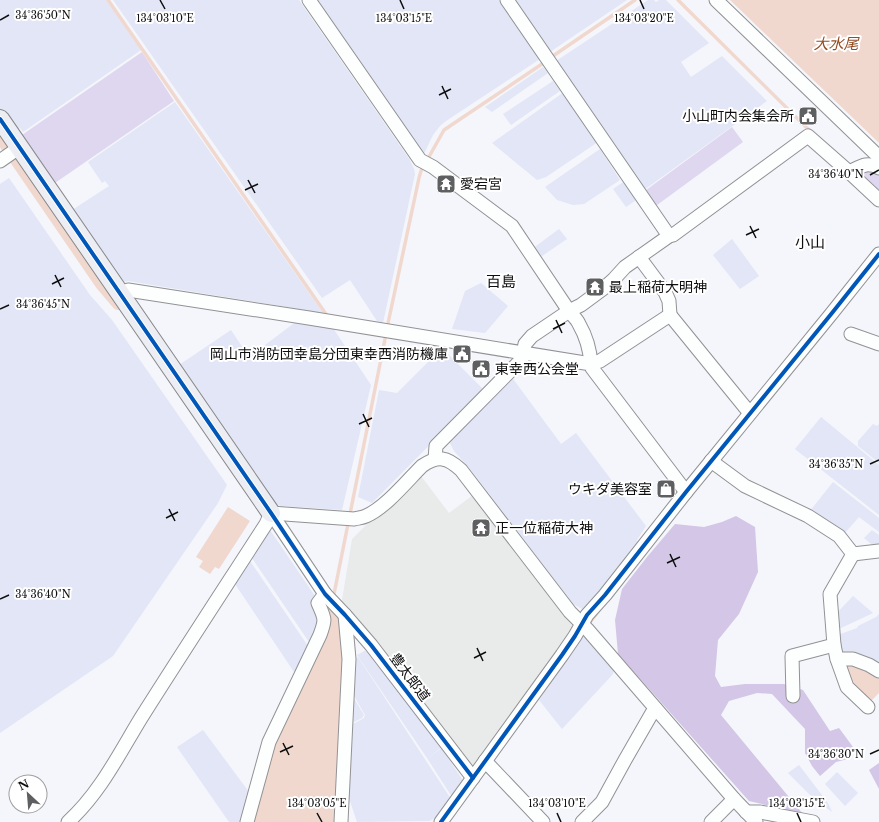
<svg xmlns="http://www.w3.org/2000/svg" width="879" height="822" viewBox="0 0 879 822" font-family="'Libre Baskerville','Noto Sans JP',serif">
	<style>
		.industrial { fill: #e8ebea }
		.farmland { fill: #e2e6f6 }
		.green { fill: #dfd7ef }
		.forest { fill: #d3c6e6 }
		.water { fill: #f1d8ce }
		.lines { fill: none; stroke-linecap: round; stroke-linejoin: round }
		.stream { stroke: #f1d8ce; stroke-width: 3.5 }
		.canal { stroke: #f1d8ce; stroke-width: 12 }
		.street-casing { stroke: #929295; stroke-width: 15 }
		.secondary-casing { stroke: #88898b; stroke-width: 20 }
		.street { stroke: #fdfefe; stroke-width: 13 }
		.secondary { stroke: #eceef4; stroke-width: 18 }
		.cycleway-casing { stroke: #fff; stroke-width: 6 }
		.cycleway { stroke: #0057b8; stroke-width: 4 }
		.ticks { fill: none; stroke: #0e0e0e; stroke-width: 1.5 }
		.labels { text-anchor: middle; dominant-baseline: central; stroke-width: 4; stroke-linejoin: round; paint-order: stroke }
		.poi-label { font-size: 14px; fill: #0e0e0e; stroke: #fff; text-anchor: start }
		.street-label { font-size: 14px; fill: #0e0e0e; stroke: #fff }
		.water-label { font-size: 15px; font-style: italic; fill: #944c24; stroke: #fff }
		.neighbourhood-label { font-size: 15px; fill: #0e0e0e; stroke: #fff }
		.ticks-label { font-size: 10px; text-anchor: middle; fill: #0e0e0e; stroke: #fff; stroke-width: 4; stroke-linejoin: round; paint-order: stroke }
	</style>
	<rect width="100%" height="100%" fill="#f4f6fb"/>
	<polygon class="industrial" points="421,476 449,513 473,495 572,625 573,633 478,765 470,768 341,606 352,539 367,524 391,504"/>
	<g class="farmland">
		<polygon points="0,0 106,0 141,50 23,132 20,128 15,131 0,109"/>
		<polygon points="113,0 299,0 410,160 414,169 415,174 383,323 377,321 350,280 322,298"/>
		<polygon points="313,0 499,0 540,59 446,121 440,126 433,135 422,158"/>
		<polygon points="510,0 627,0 547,54"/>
		<polygon points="648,0 654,0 656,2 659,0 666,0 709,43 681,62 691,77 722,56 767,101 644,190 556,61"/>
		<polygon points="543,67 548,73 492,112 485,107"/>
		<polygon points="553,81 560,91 511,125 503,114"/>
		<polygon points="564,92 598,142 546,177 537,180 492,143"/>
		<polygon points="175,102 323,313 128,281 120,283 72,210 109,186 105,181 102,183 88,162"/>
		<polygon points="600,149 620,180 584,204 573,205 557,200 545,187"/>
		<polygon points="9,178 90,295 112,320 227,485 218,503 113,656 0,733 0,184"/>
		<polygon points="626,180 639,198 626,207 613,189"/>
		<polygon points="559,229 567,239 539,258 532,249"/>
		<polygon points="732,239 759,276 740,289 713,255"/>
		<polygon points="481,283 508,306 485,333 452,329 465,291"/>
		<polygon points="297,321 331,325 371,385 342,510 281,506 275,504 179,365 231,330 249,357"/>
		<polygon points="442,348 484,390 372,503 358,497 379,390 397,393"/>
		<polygon points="511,376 561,444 576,433 646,526 637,540 639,545 584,610 573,604 471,470 454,451 448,439"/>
		<polygon points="821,417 879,465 879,515 795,449"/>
		<polygon points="873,424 877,426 879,424 879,463 858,446 858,441"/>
		<polygon points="833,482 879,518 879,532 859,517 843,535 829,522 810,511"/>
		<polygon points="270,530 315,596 312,598 312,603 318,618 317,626 309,642 252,558"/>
		<polygon points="872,530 879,535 879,547 876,548 864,538"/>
		<polygon points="250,561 308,646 294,672 235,584"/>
		<polygon points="853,596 873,613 839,629 839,622 834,616"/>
		<polygon points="879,614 879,667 837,654 835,636 857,628 858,626 876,617"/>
		<polygon points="585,634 614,670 613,674 562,729 539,700 580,640"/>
		<polygon points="368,649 442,747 428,758 443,747 450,756 448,758 464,782 452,797 427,758 357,655"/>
		<polygon points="358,657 451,799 438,817 429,821 357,822 346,789 350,724 355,723 364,718 365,715 353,694 354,661"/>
		<polygon points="352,695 364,715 362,718 354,722 350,722"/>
		<polygon points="203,730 249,792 240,822 229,822 177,747"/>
		<polygon points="799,765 828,803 832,812 813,798 788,773"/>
		<polygon points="837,772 858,793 845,806 825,784"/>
	</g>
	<g class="green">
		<polygon points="142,52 174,101 52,185 19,137"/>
		<polygon points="732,127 743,142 653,208 642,193"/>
		<polygon points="863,169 879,170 879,196 855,173"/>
	</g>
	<g class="forest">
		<polygon points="736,516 755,527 758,572 739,614 718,640 715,676 721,687 745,684 784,684 803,690 830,731 839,728 853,747 848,759 836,762 820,776 812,766 805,753 805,729 772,694 757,693 729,701 721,715 803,814 749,801 618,654 615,620 622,589 647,557 675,524 704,527 722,522"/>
		<polygon points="879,763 879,789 869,770"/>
	</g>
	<g class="water">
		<polygon points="730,0 879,0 879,143"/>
		<polygon points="228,507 250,521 219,569 215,567 210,574 199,567 203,561 196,557"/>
		<polygon points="326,599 339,612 345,660 336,822 253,822 273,747 328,623 323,604"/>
		<polygon points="843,665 856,665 879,677 879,693 871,701 851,683"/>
	</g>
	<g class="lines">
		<g class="stream">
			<polyline points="108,0 328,317"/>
			<polyline points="678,0 812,133"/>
			<polyline points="550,58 635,0"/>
			<polyline points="387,328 419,178 421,171 444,130 545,62"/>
			<polyline points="333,599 386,334"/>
			<polyline points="588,625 598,612"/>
		</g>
		<polyline class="canal" points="0,137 101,284 118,304"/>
		<g class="street-casing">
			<g id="street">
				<path d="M309,0l111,160 13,7 79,59 57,85c3,4 8,8 10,13 7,12 11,26 12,40l9,-3 70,-46 74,91 6,7"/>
				<polyline points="507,0 669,236"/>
				<polyline points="716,0 879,157"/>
				<polyline points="0,161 20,147"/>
				<path d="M849,172c11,-5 18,-11 30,-4"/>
				<polyline points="639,257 665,292 669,301 670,315"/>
				<polyline points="120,293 128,290 309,318 591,364 592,368 686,492"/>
				<polyline points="851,334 879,344"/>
				<polyline points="435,459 436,446 522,359 525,344 532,336 569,311 581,305 604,288 614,279 625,267 669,236 673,235 808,136 849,172 879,200"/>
				<polyline points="711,461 745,486 808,516 839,536 853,554 879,551"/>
				<path d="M271,513l83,6c4,-1 8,-1 12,-3 19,-8 41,-35 56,-50 16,-11 25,-9 39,4l109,142 17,17 147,170 22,23"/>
				<polyline points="271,513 325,594 345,615 371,645 473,778"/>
				<polyline points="853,554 830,594 834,645 837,659 847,687 868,707"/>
				<polyline points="837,659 853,659 869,665 879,671"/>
				<polyline points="793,696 792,656 834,645"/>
				<polyline points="485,761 543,822"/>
				<polyline points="746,812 760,812 813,822"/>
				<path d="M68,822c32,-29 51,-68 73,-104 41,-65 83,-129 125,-194l5,-11"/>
				<path d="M247,822l22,-80 51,-107c6,-16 5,-16 -2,-32l7,-9"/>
				<polyline points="341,822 349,659 345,615"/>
				<polyline points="441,822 562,655 575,636 587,615 605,595 686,492 832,313 879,254"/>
				<polyline points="582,822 602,802 625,760 652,713 656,709"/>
				<polyline points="711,822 734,799"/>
			</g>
		</g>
		<g class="secondary-casing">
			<polyline id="secondary" points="0,119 271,513"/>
		</g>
		<use href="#street" class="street"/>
		<use href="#secondary" class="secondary"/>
		<g class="cycleway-casing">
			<g id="cycleway">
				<polyline points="0,119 271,513 325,594 345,615 371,645 473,778"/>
				<polyline points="441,822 562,655 575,636 587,615 605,595 686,492 832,313 879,254"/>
			</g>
		</g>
		<use href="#cycleway" class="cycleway"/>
	</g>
	<path class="ticks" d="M160,0l5,9M400,0l4,9M640,0l4,9M0,20l9,-5M442,86l6,13M439,95l12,-6M870,175l9,-5M248,180l7,13M245,190l13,-6M750,226l6,12M746,235l13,-6M55,275l6,12M52,284l12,-6M0,309l9,-4M556,320l6,13M553,329l12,-6M363,414l6,13M359,424l13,-6M870,464l9,-4M169,509l6,12M166,518l12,-6M670,554l6,13M667,563l13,-6M0,599l9,-4M477,648l6,13M474,658l12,-6M283,743l6,12M280,752l13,-6M870,754l9,-4M317,813l5,9M557,813l4,9M797,813l4,9"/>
	<defs>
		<g id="civic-square" transform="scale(1)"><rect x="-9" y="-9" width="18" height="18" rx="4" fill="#5e5f61" stroke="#fff"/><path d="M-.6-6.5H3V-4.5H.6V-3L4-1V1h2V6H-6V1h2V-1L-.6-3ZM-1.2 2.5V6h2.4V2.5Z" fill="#fff"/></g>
		<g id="temple-square" transform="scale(1)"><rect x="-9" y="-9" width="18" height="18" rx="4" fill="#5e5f61" stroke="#fff"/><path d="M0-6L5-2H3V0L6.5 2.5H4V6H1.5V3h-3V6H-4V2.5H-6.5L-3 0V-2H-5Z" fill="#fff"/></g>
		<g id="shop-square" transform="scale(1)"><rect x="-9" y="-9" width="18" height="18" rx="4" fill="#5e5f61" stroke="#fff"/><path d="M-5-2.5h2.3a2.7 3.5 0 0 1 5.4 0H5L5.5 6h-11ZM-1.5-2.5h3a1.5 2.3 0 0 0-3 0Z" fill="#fff"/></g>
	</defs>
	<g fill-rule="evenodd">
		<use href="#civic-square" x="808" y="116"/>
		<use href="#temple-square" x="446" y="184"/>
		<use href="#temple-square" x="595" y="287"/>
		<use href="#civic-square" x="462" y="354"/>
		<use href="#civic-square" x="481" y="369"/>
		<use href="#shop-square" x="666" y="489"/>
		<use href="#temple-square" x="481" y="528"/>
	</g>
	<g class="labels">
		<g class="poi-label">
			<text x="794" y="116" text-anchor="end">小山町内会集会所</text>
			<text x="460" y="184">愛宕宮</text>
			<text x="609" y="287">最上稲荷大明神</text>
			<text x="448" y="354" text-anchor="end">岡山市消防団幸島分団東幸西消防機庫</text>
			<text x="495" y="369">東幸西公会堂</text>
			<text x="652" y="489" text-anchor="end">ウキダ美容室</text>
			<text x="495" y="528">正一位稲荷大神</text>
		</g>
		<g class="street-label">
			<text transform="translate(410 677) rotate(53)">豊太郎道</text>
		</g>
		<g class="water-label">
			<text x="836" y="43">大水尾</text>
		</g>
		<g class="neighbourhood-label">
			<text x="810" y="242">小山</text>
			<text x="501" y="281">百島</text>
		</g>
	</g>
	<g class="ticks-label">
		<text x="43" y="19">34°36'50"N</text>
		<text x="165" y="22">134°03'10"E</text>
		<text x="404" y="22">134°03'15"E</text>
		<text x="644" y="22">134°03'20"E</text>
		<text x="836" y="178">34°36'40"N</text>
		<text x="43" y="308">34°36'45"N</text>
		<text x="836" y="468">34°36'35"N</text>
		<text x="43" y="598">34°36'40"N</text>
		<text x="836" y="758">34°36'30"N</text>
		<text x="317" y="807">134°03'05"E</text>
		<text x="557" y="807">134°03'10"E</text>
		<text x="797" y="807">134°03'15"E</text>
	</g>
	<g transform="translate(28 794) rotate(334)"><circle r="19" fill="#ffffff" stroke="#9f9f9f"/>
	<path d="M0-3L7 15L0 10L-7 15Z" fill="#5e5f61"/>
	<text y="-6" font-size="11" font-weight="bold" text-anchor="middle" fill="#0e0e0e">N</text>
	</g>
</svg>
